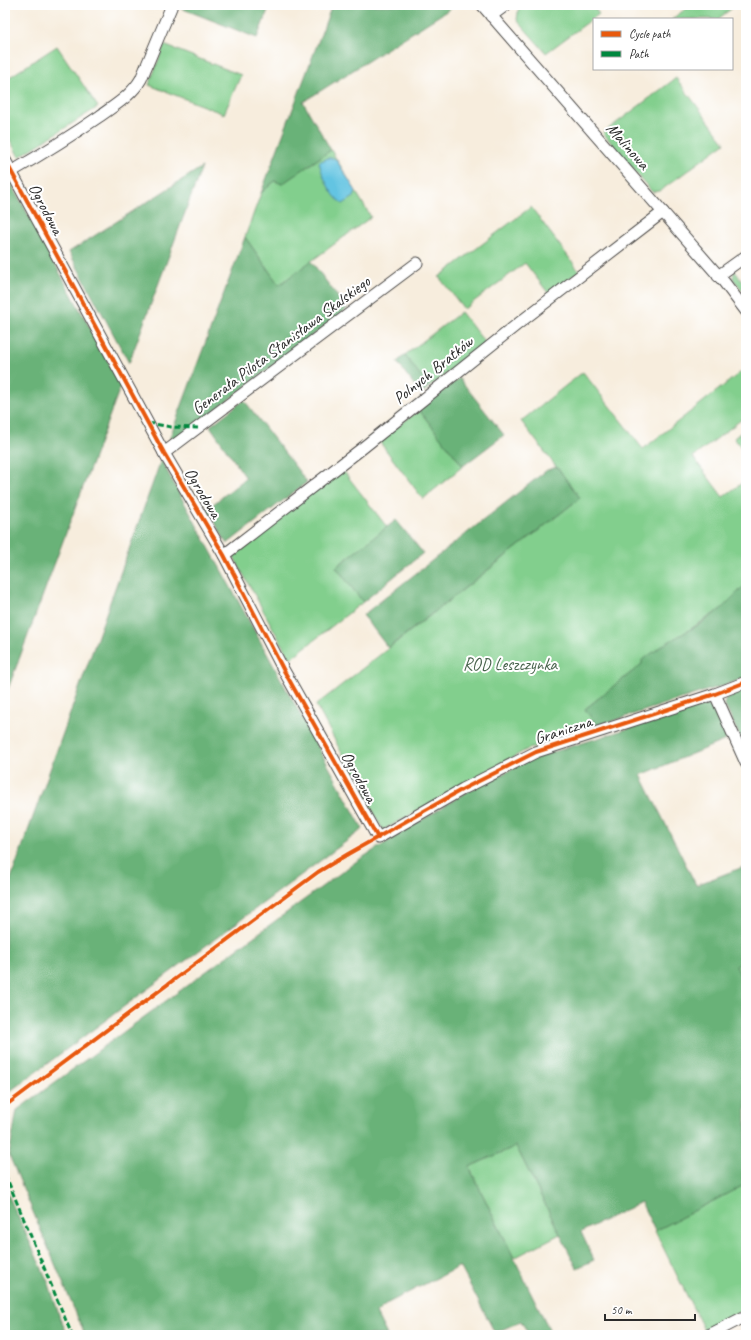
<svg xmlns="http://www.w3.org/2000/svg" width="751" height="1340" viewBox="0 0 751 1340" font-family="Caveat,sans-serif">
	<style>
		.green { fill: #82cf8d; stroke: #567d5c }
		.forest { fill: #69b278; stroke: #4a6e52 }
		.water { fill: #64c4e2; stroke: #487886 }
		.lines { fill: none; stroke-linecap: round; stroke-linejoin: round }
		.minor-casing { stroke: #4a4846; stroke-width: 13 }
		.minor { stroke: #fff; stroke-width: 11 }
		.quiet { stroke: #00873e; stroke-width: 3; stroke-dasharray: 6 3; stroke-linecap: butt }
		.cycleway-casing { stroke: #fff; stroke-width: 6 }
		.cycleway { stroke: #e8590c; stroke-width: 4 }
		.labels { text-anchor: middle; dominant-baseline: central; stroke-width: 4; stroke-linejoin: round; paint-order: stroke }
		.street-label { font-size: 17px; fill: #2b2b2b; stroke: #fff }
		.park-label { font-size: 17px; fill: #49644d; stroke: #fff }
	</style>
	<rect width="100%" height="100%" fill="#fff"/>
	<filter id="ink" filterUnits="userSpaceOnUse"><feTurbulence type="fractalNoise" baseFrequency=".025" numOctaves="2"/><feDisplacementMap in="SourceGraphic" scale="8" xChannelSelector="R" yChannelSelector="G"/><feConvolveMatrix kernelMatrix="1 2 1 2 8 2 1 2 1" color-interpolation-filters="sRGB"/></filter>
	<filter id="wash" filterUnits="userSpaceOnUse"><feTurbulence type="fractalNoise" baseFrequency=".012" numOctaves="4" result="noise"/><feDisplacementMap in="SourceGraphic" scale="16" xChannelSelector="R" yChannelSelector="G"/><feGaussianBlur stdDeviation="0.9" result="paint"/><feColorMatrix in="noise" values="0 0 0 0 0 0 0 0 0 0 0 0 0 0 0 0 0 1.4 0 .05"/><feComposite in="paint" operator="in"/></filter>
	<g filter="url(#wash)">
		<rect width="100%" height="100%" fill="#f7eddd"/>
		<g class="green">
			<polygon points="521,5 592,5 599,14 546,53 517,20 519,6"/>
			<polygon points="691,5 736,5 718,19 672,19"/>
			<polygon points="164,45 241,75 224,114 149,85"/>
			<polygon points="57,46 98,107 19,157 5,131 5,80"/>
			<polygon points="676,78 725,143 660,191 652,192 603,133"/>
			<polygon points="331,150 371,217 279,285 245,237 261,193 275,181 282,184"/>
			<polygon points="531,207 579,271 549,294 525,263 464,309 439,277"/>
			<polygon points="734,270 746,286 746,294 733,279"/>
			<polygon points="461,312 486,344 429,387 405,355"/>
			<polygon points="746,368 746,416 693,457 723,497 746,480 746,584 721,609 643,660 642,664 585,709 597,726 526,750 383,830 316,705 580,498 521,421 583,372 643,449"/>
			<polygon points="419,410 463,466 423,499 379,441"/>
			<polygon points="746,428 746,454 734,438"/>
			<polygon points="342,469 387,527 336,567 363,602 290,659 232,554"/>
			<polygon points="746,960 746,988 736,966"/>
			<polygon points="516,1146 560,1234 514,1258 469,1167"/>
			<polygon points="746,1184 746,1309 704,1330 655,1231"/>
		</g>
		<g class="forest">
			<polygon points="179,5 270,5 257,38 178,7"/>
			<polygon points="332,5 456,5 303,102 331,150 282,184 275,181 261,193"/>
			<polygon points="202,167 129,363 69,252"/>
			<polygon points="5,172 121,385 5,697"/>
			<polygon points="245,237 279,285 311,261 347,309 172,443 170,437"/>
			<polygon points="405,355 429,387 421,394 397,362"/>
			<polygon points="459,378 504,435 463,466 419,410"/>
			<polygon points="244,400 307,482 227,544 207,509 246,478 210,426"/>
			<polygon points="161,460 363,829 5,1095 5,895"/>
			<polygon points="557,467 580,498 388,648 363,615 547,470"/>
			<polygon points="396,520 423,553 363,602 336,567"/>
			<polygon points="746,584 746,678 597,726 585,709 642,664 642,660 668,642 700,624 721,609"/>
			<polygon points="746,690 746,749 724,704 726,698"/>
			<polygon points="707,704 716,712 728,739 641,775 696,885 746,866 746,960 736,966 746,988 746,1184 655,1231 641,1202 581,1232 594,1260 577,1268 516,1146 469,1167 552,1335 529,1335 521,1321 495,1333 460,1266 388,1303 376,1313 387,1335 85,1335 9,1155 17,1110 357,861 463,794 534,758"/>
			<polygon points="5,1188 49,1284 60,1318 68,1335 5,1335"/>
		</g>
		<path class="water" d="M328,158h6l3,3 19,30 -2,6 -11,7c-12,-8 -21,-28 -24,-42z"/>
	</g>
	<g filter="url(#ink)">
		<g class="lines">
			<g class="minor-casing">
				<g id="minor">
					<polyline points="482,5 724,282 746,311"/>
					<polyline points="491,16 506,5"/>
					<polyline points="5,160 164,453 224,555 283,669 378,838 463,789 536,752 715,694 746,682"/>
					<path d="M11,172c31,-18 60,-36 89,-56 15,-11 32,-21 41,-37l31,-74"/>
					<polyline points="718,276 746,256"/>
					<polyline points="164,453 417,263"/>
					<polyline points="224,555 360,450 519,323 663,212"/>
					<polyline points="715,694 746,763"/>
					<polyline points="709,1335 746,1316"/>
				</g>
			</g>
			<use href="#minor" class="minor"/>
			<g class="quiet">
				<polyline points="148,423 171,427 198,428"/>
				<polyline points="5,1119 7,1130 5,1142"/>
				<polyline points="5,1174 72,1335"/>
			</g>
			<g class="cycleway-casing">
				<g id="cycleway">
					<polyline points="5,160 164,453 224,555 283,669 378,838"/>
					<polyline points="5,1106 318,872 348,854 463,789 536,752 715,694 746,682"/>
				</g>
			</g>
			<use href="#cycleway" class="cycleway"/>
		</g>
	</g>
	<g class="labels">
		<g class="street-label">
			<text transform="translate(628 146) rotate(49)">Malinowa</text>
			<text transform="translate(46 209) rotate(62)">Ogrodowa</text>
			<text transform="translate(281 345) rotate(-37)">Generała Pilota Stanisława Skalskiego</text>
			<text transform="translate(433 370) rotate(-39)">Polnych Bratków</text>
			<text transform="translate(203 493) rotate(59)">Ogrodowa</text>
			<text transform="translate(563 730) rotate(-18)">Graniczna</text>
			<text transform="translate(359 777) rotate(61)">Ogrodowa</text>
		</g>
		<g class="park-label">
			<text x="510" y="664">ROD Leszczynka</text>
		</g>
	</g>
	<rect width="751" height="1340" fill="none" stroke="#fff" stroke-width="20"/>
	<rect x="593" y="18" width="140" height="52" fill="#ffffff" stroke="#aaaaaa"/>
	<rect x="601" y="31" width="20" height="6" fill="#e8590c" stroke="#aaaaaa"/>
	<text x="629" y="38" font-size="12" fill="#2b2b2b">Cycle path</text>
	<rect x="601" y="51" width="20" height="6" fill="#00873e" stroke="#aaaaaa"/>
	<text x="629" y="58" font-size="12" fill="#2b2b2b">Path</text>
	<path d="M605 1314v6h90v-6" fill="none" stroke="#2b2b2b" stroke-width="2"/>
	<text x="611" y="1314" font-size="12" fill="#2b2b2b" stroke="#ffffff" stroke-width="3" paint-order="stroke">50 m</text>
</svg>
